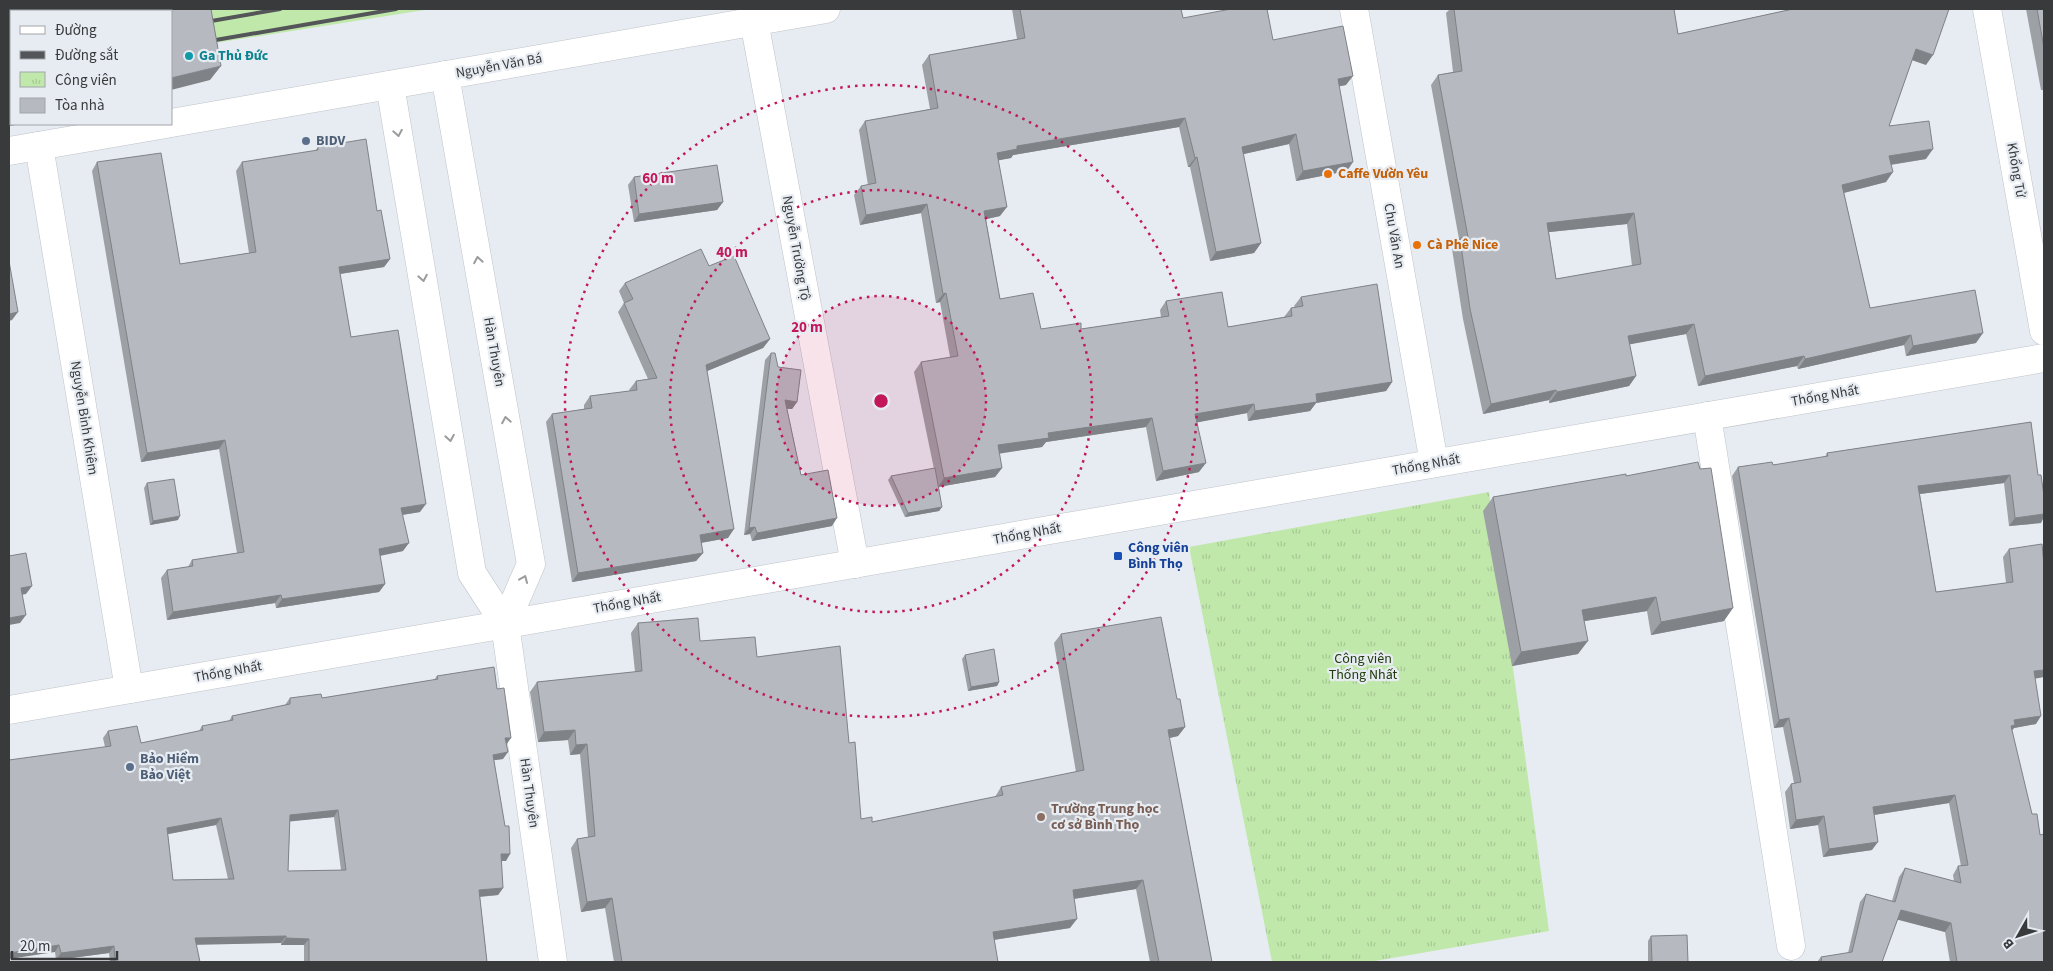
<svg xmlns="http://www.w3.org/2000/svg" width="2053" height="971" viewBox="0 0 2053 971" font-family="'Source Sans 3',sans-serif">
	<style>
		.grass { fill: #c1e8ab }
		.park { fill: url(#park-tufts) }
		.lines { fill: none; stroke-linecap: round; stroke-linejoin: round }
		.minor-casing { stroke: #bfc3c9; stroke-width: 29 }
		.tertiary-casing { stroke: #bfc3c9; stroke-width: 29 }
		.secondary-casing { stroke: #bfc3c9; stroke-width: 29 }
		.minor { stroke: #fff; stroke-width: 28 }
		.tertiary { stroke: #fff; stroke-width: 28 }
		.secondary { stroke: #fff; stroke-width: 28 }
		.rail { stroke: #535558; stroke-width: 4 }
		.wall { fill: #9da0a5; fill-rule: evenodd }
		.shaded-wall { fill: #7f8286 }
		.building { fill: #b6bac0; stroke: #7f8286; fill-rule: evenodd }
		.oneway { stroke: #9c9c9e }
		.ring { fill: none; stroke: #c2185b; stroke-width: 2.5; stroke-dasharray: 2.5 5 }
		.culture-dot { fill: #0f9aa8; stroke: #e7ecf2; stroke-width: 2 }
		.service-dot { fill: #5c6f8a; stroke: #e7ecf2; stroke-width: 2 }
		.food-dot { fill: #e8710a; stroke: #e7ecf2; stroke-width: 2 }
		.transit-dot { fill: #1a4fb4; stroke: #e7ecf2; stroke-width: 2 }
		.education-dot { fill: #8d6e63; stroke: #e7ecf2; stroke-width: 2 }
		.labels { text-anchor: middle; dominant-baseline: central; stroke-width: 4.5; stroke-linejoin: round; paint-order: stroke }
		.culture-label { font-size: 14px; font-weight: bold; fill: #0d838f; stroke: #e7ecf2; text-anchor: start }
		.street-label { font-size: 14px; fill: #383a3c; stroke: #e7ecf2 }
		.service-label { font-size: 14px; font-weight: bold; fill: #4e5e75; stroke: #e7ecf2; text-anchor: start }
		.food-label { font-size: 14px; font-weight: bold; fill: #c56008; stroke: #e7ecf2; text-anchor: start }
		.transit-label { font-size: 14px; font-weight: bold; fill: #164399; stroke: #e7ecf2; text-anchor: start }
		.park-label { font-size: 14px; fill: #203b0b; stroke: #e7ecf2 }
		.education-label { font-size: 14px; font-weight: bold; fill: #785e54; stroke: #e7ecf2; text-anchor: start }
		.centre { fill: #c2185b; stroke: #e7ecf2; stroke-width: 2.5 }
		.ring-label { font-size: 15px; text-anchor: middle; font-weight: bold; fill: #c2185b; stroke: #e7ecf2; stroke-width: 4.5; stroke-linejoin: round; paint-order: stroke }
	</style>
	<defs>
		<pattern id="park-tufts" width="24" height="20" patternUnits="userSpaceOnUse" patternTransform="scale(1.25)"><rect width="24" height="20" fill="#c1e8ab"/><path d="M3 7l-1-3M5 7V3M7 7l1-3M15 17l-1-3M17 17v-4M19 17l1-3" fill="none" stroke="#a7c894"/></pattern>
	</defs>
	<rect width="100%" height="100%" fill="#e7ecf2"/>
	<polygon class="grass" points="9,9 431,9 171,50 171,11 11,11 11,75"/>
	<polygon class="park" points="1489,492 1549,931 1369,962 1272,962 1189,547"/>
	<g class="lines">
		<g class="minor-casing">
			<g id="minor">
				<polyline points="1354,9 1434,463"/>
				<polyline points="754,21 855,564"/>
				<polyline points="445,75 531,564 505,624"/>
				<polyline points="390,85 472,573 505,624 553,962"/>
				<polyline points="39,146 129,689"/>
				<polyline points="1707,416 1791,946"/>
			</g>
		</g>
		<g class="tertiary-casing">
			<g id="tertiary">
				<polyline points="1987,9 2044,331"/>
				<polyline points="9,710 2044,358"/>
			</g>
		</g>
		<g class="secondary-casing">
			<g id="secondary">
				<polyline points="171,123 826,9"/>
				<polyline points="9,151 166,124"/>
			</g>
		</g>
		<use href="#minor" class="minor"/>
		<use href="#tertiary" class="tertiary"/>
		<use href="#secondary" class="secondary"/>
		<g class="rail">
			<polyline points="171,28 280,9"/>
			<polyline points="204,42 396,9"/>
		</g>
	</g>
	<g class="wall">
		<polygon points="1012,9 1181,9 1183,18 1273,40 1346,85 1339,86 1347,171 1296,181 1289,144 1243,154 1261,243 1254,253 1210,261 1190,167 1188,167 1179,127 1013,155 1011,158 998,160 1000,216 986,219 1000,299 1041,329 1081,329 1161,317 1160,310 1166,301 1228,327 1284,317 1291,308 1295,307 1294,306 1301,297 1392,382 1386,391 1316,403 1310,411 1248,421 1247,413 1197,422 1199,472 1156,481 1146,427 1046,442 1042,447 999,453 1002,468 995,477 938,487 942,507 939,511 905,517 888,480 891,476 934,469 914,372 921,362 950,357 940,302 936,303 921,213 860,225 854,195 861,186 868,185 859,130 865,121 930,109 922,65 929,55 1017,39"/>
		<path d="M1450,9h224l4,25 115,-25 133,56 -14,-5 -23,66 37,33 -35,6 -5,17 -42,11 26,115 106,35 -70,13 -2,-11 -106,24 -1,-3 -99,20 -12,-52 -57,10 7,32 -7,10 -80,17v-3l-66,14 -20,-95 -11,-70 7,-10 -28,-154 7,-10 15,-3 -7,-59zM1627,224l5,42 -76,13 -7,-47z"/>
		<polygon points="2026,9 2044,9 2044,90 2041,90"/>
		<polygon points="318,147 377,211 390,259 384,267 340,274 351,337 420,512 402,515 403,551 380,556 385,584 379,592 276,608 275,603 167,620 161,578 167,570 188,567 192,560 237,553 219,449 141,462 92,171 97,162 180,264 249,253 236,171 242,162 315,151"/>
		<polygon points="634,177 723,202 717,210 634,222 628,185"/>
		<polygon points="709,266 770,339 763,348 707,371 728,538 701,543 703,553 696,561 572,582 546,422 552,414 584,409 584,405 590,396 630,391 629,390 636,381 648,379 618,312 624,303 619,291 625,283"/>
		<polygon points="771,353 797,402 792,409 787,409 801,475 832,526 752,541 750,534 744,535 765,360"/>
		<polygon points="2031,422 2041,523 2009,526 2004,483 1920,494 1936,592 2006,583 2003,557 2009,549 2035,679 2036,724 2014,728 2012,730 2044,962 1950,962 1945,932 1898,919 1882,962 1817,962 1821,957 1848,953 1860,902 1866,894 1892,901 1899,877 1905,868 1954,881 1953,875 1958,866 1961,866 1949,803 1874,815 1872,850 1823,857 1818,825 1790,829 1785,792 1791,784 1794,783 1783,727 1774,728 1732,476 1738,467 1773,465 1825,457 1827,453"/>
		<polygon points="1626,476 1724,621 1651,635 1647,611 1584,621 1578,654 1512,666 1483,511 1493,497"/>
		<polygon points="147,483 178,520 150,525 144,488"/>
		<polygon points="638,623 757,657 849,743 861,819 872,822 995,797 1001,787 1076,772 1054,643 1061,634 1177,699 1185,727 1178,736 1169,738 1212,962 1150,962 1136,889 1074,899 1070,928 994,940 998,962 614,962 605,908 581,912 571,848 577,839 588,837 580,754 570,755 568,740 538,742 530,692 537,682 635,672 631,633"/>
		<polygon points="965,655 999,682 997,686 968,691 962,659"/>
		<path d="M437,676l69,69 -3,14 -9,1 12,101h-5l2,27 -5,7 -18,2 7,65h-183v-17h-23v-2l-85,1 4,18h-90l-1,-9 -53,7 -1,-8 50,-205 -2,-9 5,-7 33,12 58,-12 3,-5 27,-5 3,-5 53,-11 5,-7h32l112,-18zM334,817l7,53 -53,1 2,-50zM216,825l12,54 -55,1 -5,-46z"/>
		<polygon points="1651,936 1688,962 1648,962 1648,941"/>
	</g>
	<g class="shaded-wall">
		<polygon points="1916,49 1933,55 1926,65 1909,59"/>
		<polygon points="221,66 210,80 171,90 171,78"/>
		<polygon points="1353,76 1346,85 1331,88 1338,79"/>
		<polygon points="9,113 11,113 11,124 22,124 9,126"/>
		<polygon points="1185,118 1179,127 1013,155 1011,158 990,162 997,153 1017,146"/>
		<polygon points="1296,134 1289,144 1235,156 1242,147"/>
		<polygon points="1933,149 1926,159 1881,166 1889,156"/>
		<polygon points="1197,157 1190,167 1188,167 1195,158"/>
		<polygon points="1353,162 1347,171 1296,181 1303,171"/>
		<polygon points="1893,172 1886,182 1835,195 1842,185"/>
		<polygon points="723,202 717,210 634,222 639,214"/>
		<polygon points="927,204 921,213 860,225 866,215"/>
		<polygon points="1007,207 1000,216 978,221 984,211"/>
		<polygon points="1634,213 1627,224 1540,233 1547,223"/>
		<polygon points="1261,243 1254,253 1210,261 1216,252"/>
		<polygon points="390,259 384,267 333,275 339,267"/>
		<polygon points="946,293 940,302 936,303 943,294"/>
		<polygon points="18,312 12,320 9,321 9,314"/>
		<polygon points="1694,324 1686,334 1621,346 1628,336"/>
		<polygon points="1983,333 1976,343 1906,356 1913,346"/>
		<polygon points="1911,335 1904,345 1798,369 1805,359"/>
		<polygon points="770,339 763,348 700,374 706,365"/>
		<polygon points="1804,356 1797,366 1698,386 1705,376"/>
		<polygon points="1636,376 1629,386 1549,403 1557,392"/>
		<polygon points="1392,382 1386,391 1316,403 1310,411 1248,421 1255,411 1316,394"/>
		<polygon points="1556,390 1549,400 1483,414 1491,404"/>
		<polygon points="785,400 797,402 792,409 780,408"/>
		<polygon points="1254,404 1247,413 1189,424 1195,414"/>
		<polygon points="1152,418 1146,427 1046,442 1042,447 991,455 998,445 1048,433"/>
		<polygon points="225,440 219,449 141,462 147,453"/>
		<polygon points="1206,463 1199,472 1156,481 1163,471"/>
		<polygon points="1002,468 995,477 938,487 944,478"/>
		<polygon points="2010,475 2004,483 1912,495 1918,486"/>
		<polygon points="426,504 420,512 395,516 401,508"/>
		<polygon points="942,507 939,511 905,517 908,513"/>
		<polygon points="2044,514 2044,517 2041,523 2009,526 2015,518"/>
		<polygon points="180,516 178,520 150,525 153,521"/>
		<polygon points="837,518 832,526 752,541 757,533"/>
		<polygon points="755,527 750,534 744,535 749,528"/>
		<polygon points="734,529 728,538 694,544 700,535"/>
		<polygon points="409,543 403,551 373,557 379,549"/>
		<polygon points="703,553 696,561 572,582 578,573"/>
		<polygon points="385,584 379,592 276,608 282,599"/>
		<polygon points="32,586 26,594 16,596 21,588"/>
		<polygon points="281,595 275,603 167,620 173,612"/>
		<polygon points="1656,597 1647,611 1573,623 1582,610"/>
		<polygon points="1733,608 1724,621 1651,635 1661,622"/>
		<polygon points="26,615 20,623 9,625 9,618"/>
		<polygon points="1588,641 1578,654 1512,666 1521,652"/>
		<polygon points="2044,670 2044,677 2028,680 2034,671"/>
		<polygon points="999,682 997,686 968,691 971,687"/>
		<polygon points="2041,716 2036,724 2014,728 2009,734 2005,734 2014,720"/>
		<polygon points="1789,718 1783,727 1774,728 1779,720"/>
		<polygon points="1185,727 1178,736 1161,740 1168,730"/>
		<polygon points="575,730 568,740 538,742 544,732"/>
		<polygon points="505,738 511,738 506,745"/>
		<polygon points="587,744 580,754 570,755 576,745"/>
		<polygon points="508,752 503,759 488,761 493,755"/>
		<polygon points="1955,795 1949,803 1867,816 1873,807"/>
		<polygon points="338,810 334,817 285,822 290,815"/>
		<polygon points="1824,816 1818,825 1790,829 1796,820"/>
		<polygon points="221,818 216,825 163,835 167,828"/>
		<polygon points="1878,842 1872,850 1823,857 1829,849"/>
		<polygon points="501,854 510,854 506,861 496,861"/>
		<polygon points="1143,880 1136,889 1066,900 1073,890"/>
		<polygon points="503,888 498,895 474,897 479,890"/>
		<polygon points="612,898 605,908 581,912 587,902"/>
		<polygon points="1901,910 1951,923 1945,932 1895,919"/>
		<polygon points="1077,919 1070,928 986,941 993,932"/>
		<polygon points="286,936 281,943 190,945 195,938"/>
		<polygon points="286,938 309,939 304,945 281,945"/>
		<polygon points="59,945 55,952 9,959 9,953"/>
		<polygon points="114,946 109,953 56,960 61,953"/>
	</g>
	<g class="building">
		<polygon points="9,9 211,9 221,66 171,78 171,11 11,11 11,113 9,113"/>
		<polygon points="1020,9 1181,9 1183,18 1231,9 1267,9 1273,40 1343,26 1353,76 1338,79 1353,162 1303,171 1296,134 1242,147 1261,243 1216,252 1197,157 1195,158 1185,118 1017,146 1017,149 997,153 1007,207 984,211 1000,299 1033,293 1041,329 1081,323 1081,329 1169,316 1166,301 1222,292 1228,327 1292,316 1291,308 1303,306 1301,297 1377,284 1392,382 1316,394 1317,402 1255,411 1254,404 1195,414 1206,463 1163,471 1152,418 1048,433 1049,438 998,445 1002,468 944,478 921,362 958,356 946,293 943,294 927,204 866,215 861,186 876,183 865,121 938,108 929,55 1025,38"/>
		<path d="M1454,9h220l4,25 115,-25h156l-16,46 -17,-6 -27,77 40,-5 4,28 -44,7 4,16 -51,13 28,123 105,-18 8,43 -70,13 -2,-11 -106,24 -1,-3 -99,20 -11,-52 -66,12 8,40 -79,16 -1,-2 -65,14 -21,-95 -10,-71 8,-1 -30,-162 24,-4zM1634,213l7,51 -85,15 -9,-56z"/>
		<polygon points="2037,9 2044,9 2044,48"/>
		<polygon points="366,139 377,211 381,210 390,259 339,267 351,337 398,330 426,504 401,508 409,543 379,549 385,584 282,599 281,595 173,612 167,570 193,566 192,560 244,552 225,440 147,453 97,162 161,153 180,264 256,252 242,162 318,150 318,147"/>
		<polygon points="717,165 723,202 639,214 634,177"/>
		<polygon points="701,249 709,266 734,256 770,339 706,365 734,529 700,535 703,553 578,573 552,414 592,408 590,396 637,390 636,381 657,378 624,303 633,299 625,283"/>
		<polygon points="9,261 18,312 9,314"/>
		<polygon points="771,353 775,353 778,367 801,370 797,402 785,400 801,475 828,470 837,518 757,533 755,527 749,528"/>
		<polygon points="2031,422 2038,475 2041,475 2044,496 2044,514 2015,518 2010,475 1918,486 1936,592 2013,582 2009,549 2042,544 2044,565 2044,670 2034,671 2041,716 2014,720 2015,725 2011,726 2032,814 2037,814 2040,835 2044,834 2044,962 1957,962 1951,923 1901,910 1882,962 1822,962 1821,957 1852,952 1866,894 1895,902 1905,868 1961,883 1958,866 1968,865 1955,795 1873,807 1878,842 1829,849 1824,816 1796,820 1791,784 1801,782 1789,718 1779,720 1738,467 1772,462 1773,465 1828,456 1827,453"/>
		<polygon points="1698,462 1700,469 1711,468 1733,608 1661,622 1656,597 1582,610 1588,641 1521,652 1493,497 1626,474 1626,476"/>
		<polygon points="935,468 942,507 908,513 891,476"/>
		<polygon points="174,479 180,516 153,521 147,483"/>
		<polygon points="26,553 32,586 21,588 26,615 9,618 9,556"/>
		<polygon points="1161,617 1177,699 1180,699 1185,727 1168,730 1212,962 1159,962 1143,880 1073,890 1077,919 993,932 998,962 622,962 612,898 587,902 577,839 595,836 587,744 576,745 575,730 544,732 537,682 642,671 638,623 698,618 700,641 755,637 757,657 840,646 849,743 855,742 861,819 872,817 872,822 1003,795 1001,787 1084,770 1061,634"/>
		<polygon points="994,649 999,682 971,687 965,655"/>
		<path d="M494,667l3,22 7,-1 7,50h-6l3,14 -15,3 12,71h4l1,28h-9l2,34 -24,2 8,72h-178v-23l-23,-1v-2l-91,2 5,24h-85l-1,-16 -53,7 -2,-8 -50,8v-193l102,-14 -3,-15 29,-5 4,17 62,-13 -1,-4 31,-6 -1,-4 58,-12v-6l31,-4 1,4 116,-19 -1,-3zM338,810l8,60 -58,1 2,-56zM221,818l13,61 -61,1 -6,-52z"/>
		<polygon points="1687,935 1688,962 1652,962 1651,936"/>
	</g>
	<defs><path id="oneway-chevron" d="M-2-3.5L2.5 0L-2 3.5" fill="none" stroke-width="1.6" stroke-linecap="round" stroke-linejoin="round" transform="scale(1.25)"/></defs>
	<g class="oneway">
		<use href="#oneway-chevron" transform="translate(398 133) rotate(80)"/>
		<use href="#oneway-chevron" transform="translate(478 260) rotate(-100)"/>
		<use href="#oneway-chevron" transform="translate(423 278) rotate(80)"/>
		<use href="#oneway-chevron" transform="translate(506 420) rotate(-100)"/>
		<use href="#oneway-chevron" transform="translate(450 438) rotate(80)"/>
		<use href="#oneway-chevron" transform="translate(524 579) rotate(-67)"/>
	</g>
	<circle cx="881" cy="401" r="105" fill="#c2185b" fill-opacity=".12"/>
	<g class="ring">
		<circle cx="881" cy="401" r="105"/>
		<circle cx="881" cy="401" r="211"/>
		<circle cx="881" cy="401" r="316"/>
	</g>
	<circle class="culture-dot" cx="189" cy="56" r="5"/>
	<g class="service-dot">
		<circle cx="306" cy="141" r="5"/>
		<circle cx="130" cy="767" r="5"/>
	</g>
	<g class="food-dot">
		<circle cx="1328" cy="174" r="5"/>
		<circle cx="1417" cy="245" r="5"/>
	</g>
	<rect class="transit-dot" x="1113" y="551" width="10" height="10" rx="2.5"/>
	<circle class="education-dot" cx="1041" cy="817" r="5"/>
	<g class="labels">
		<g class="culture-label">
			<text x="199" y="56">Ga Thủ Đức</text>
		</g>
		<g class="street-label">
			<text transform="translate(499 66) rotate(-10)">Nguyễn Văn Bá</text>
			<text transform="translate(2016 170) rotate(80)">Khổng Tử</text>
			<text transform="translate(1394 236) rotate(80)">Chu Văn An</text>
			<text transform="translate(796 248) rotate(80)">Nguyễn Trường Tộ</text>
			<text transform="translate(494 352) rotate(80)">Hàn Thuyên</text>
			<text transform="translate(1825 396) rotate(-10)">Thống Nhất</text>
			<text transform="translate(84 418) rotate(81)">Nguyễn Bỉnh Khiêm</text>
			<text transform="translate(1426 465) rotate(-10)">Thống Nhất</text>
			<text transform="translate(1027 534) rotate(-10)">Thống Nhất</text>
			<text transform="translate(627 603) rotate(-10)">Thống Nhất</text>
			<text transform="translate(228 672) rotate(-10)">Thống Nhất</text>
			<text transform="translate(529 793) rotate(82)">Hàn Thuyên</text>
		</g>
		<g class="service-label">
			<text x="316" y="141">BIDV</text>
			<text x="140" y="759">Bảo Hiểm<tspan x="140" dy="16">Bảo Việt</tspan></text>
		</g>
		<g class="food-label">
			<text x="1338" y="174">Caffe Vườn Yêu</text>
			<text x="1427" y="245">Cà Phê Nice</text>
		</g>
		<g class="transit-label">
			<text x="1128" y="548">Công viên<tspan x="1128" dy="16">Bình Thọ</tspan></text>
		</g>
		<g class="park-label">
			<text x="1363" y="659">Công viên<tspan x="1363" dy="16">Thống Nhất</tspan></text>
		</g>
		<g class="education-label">
			<text x="1051" y="809">Trường Trung học<tspan x="1051" dy="16">cơ sở Bình Thọ</tspan></text>
		</g>
	</g>
	<circle cx="881" cy="401" r="8" class="centre"/>
	<g class="ring-label">
		<text x="658" y="183">60 m</text>
		<text x="732" y="257">40 m</text>
		<text x="807" y="332">20 m</text>
	</g>
	<rect width="2053" height="971" fill="none" stroke="#383a3c" stroke-width="20"/>
	<rect x="10" y="10" width="162" height="115" fill="#e7ecf2" stroke="#a1a5a9"/>
	<rect x="20" y="26" width="25" height="8" fill="#ffffff" stroke="#a1a5a9"/>
	<text x="55" y="35" font-size="15" fill="#383a3c">Đường</text>
	<rect x="20" y="51" width="25" height="8" fill="#535558" stroke="#a1a5a9"/>
	<text x="55" y="60" font-size="15" fill="#383a3c">Đường sắt</text>
	<rect x="20" y="72" width="25" height="15" fill="url(#park-tufts)" stroke="#a1a5a9"/>
	<text x="55" y="85" font-size="15" fill="#383a3c">Công viên</text>
	<rect x="20" y="98" width="25" height="15" fill="#b6bac0" stroke="#a1a5a9"/>
	<text x="55" y="110" font-size="15" fill="#383a3c">Tòa nhà</text>
	<g transform="translate(2018 936) rotate(231)" stroke="#e7ecf2" stroke-width="4" paint-order="stroke">
	<path d="M0-4L9 19L0 12L-9 19Z" fill="#383a3c"/>
	<text y="-8" font-size="14" font-weight="bold" text-anchor="middle" fill="#383a3c">B</text>
	</g>
	<path d="M12 951v8h105v-8" fill="none" stroke="#383a3c" stroke-width="2.5"/>
	<text x="20" y="951" font-size="15" fill="#383a3c" stroke="#e7ecf2" stroke-width="4" paint-order="stroke">20 m</text>
</svg>
